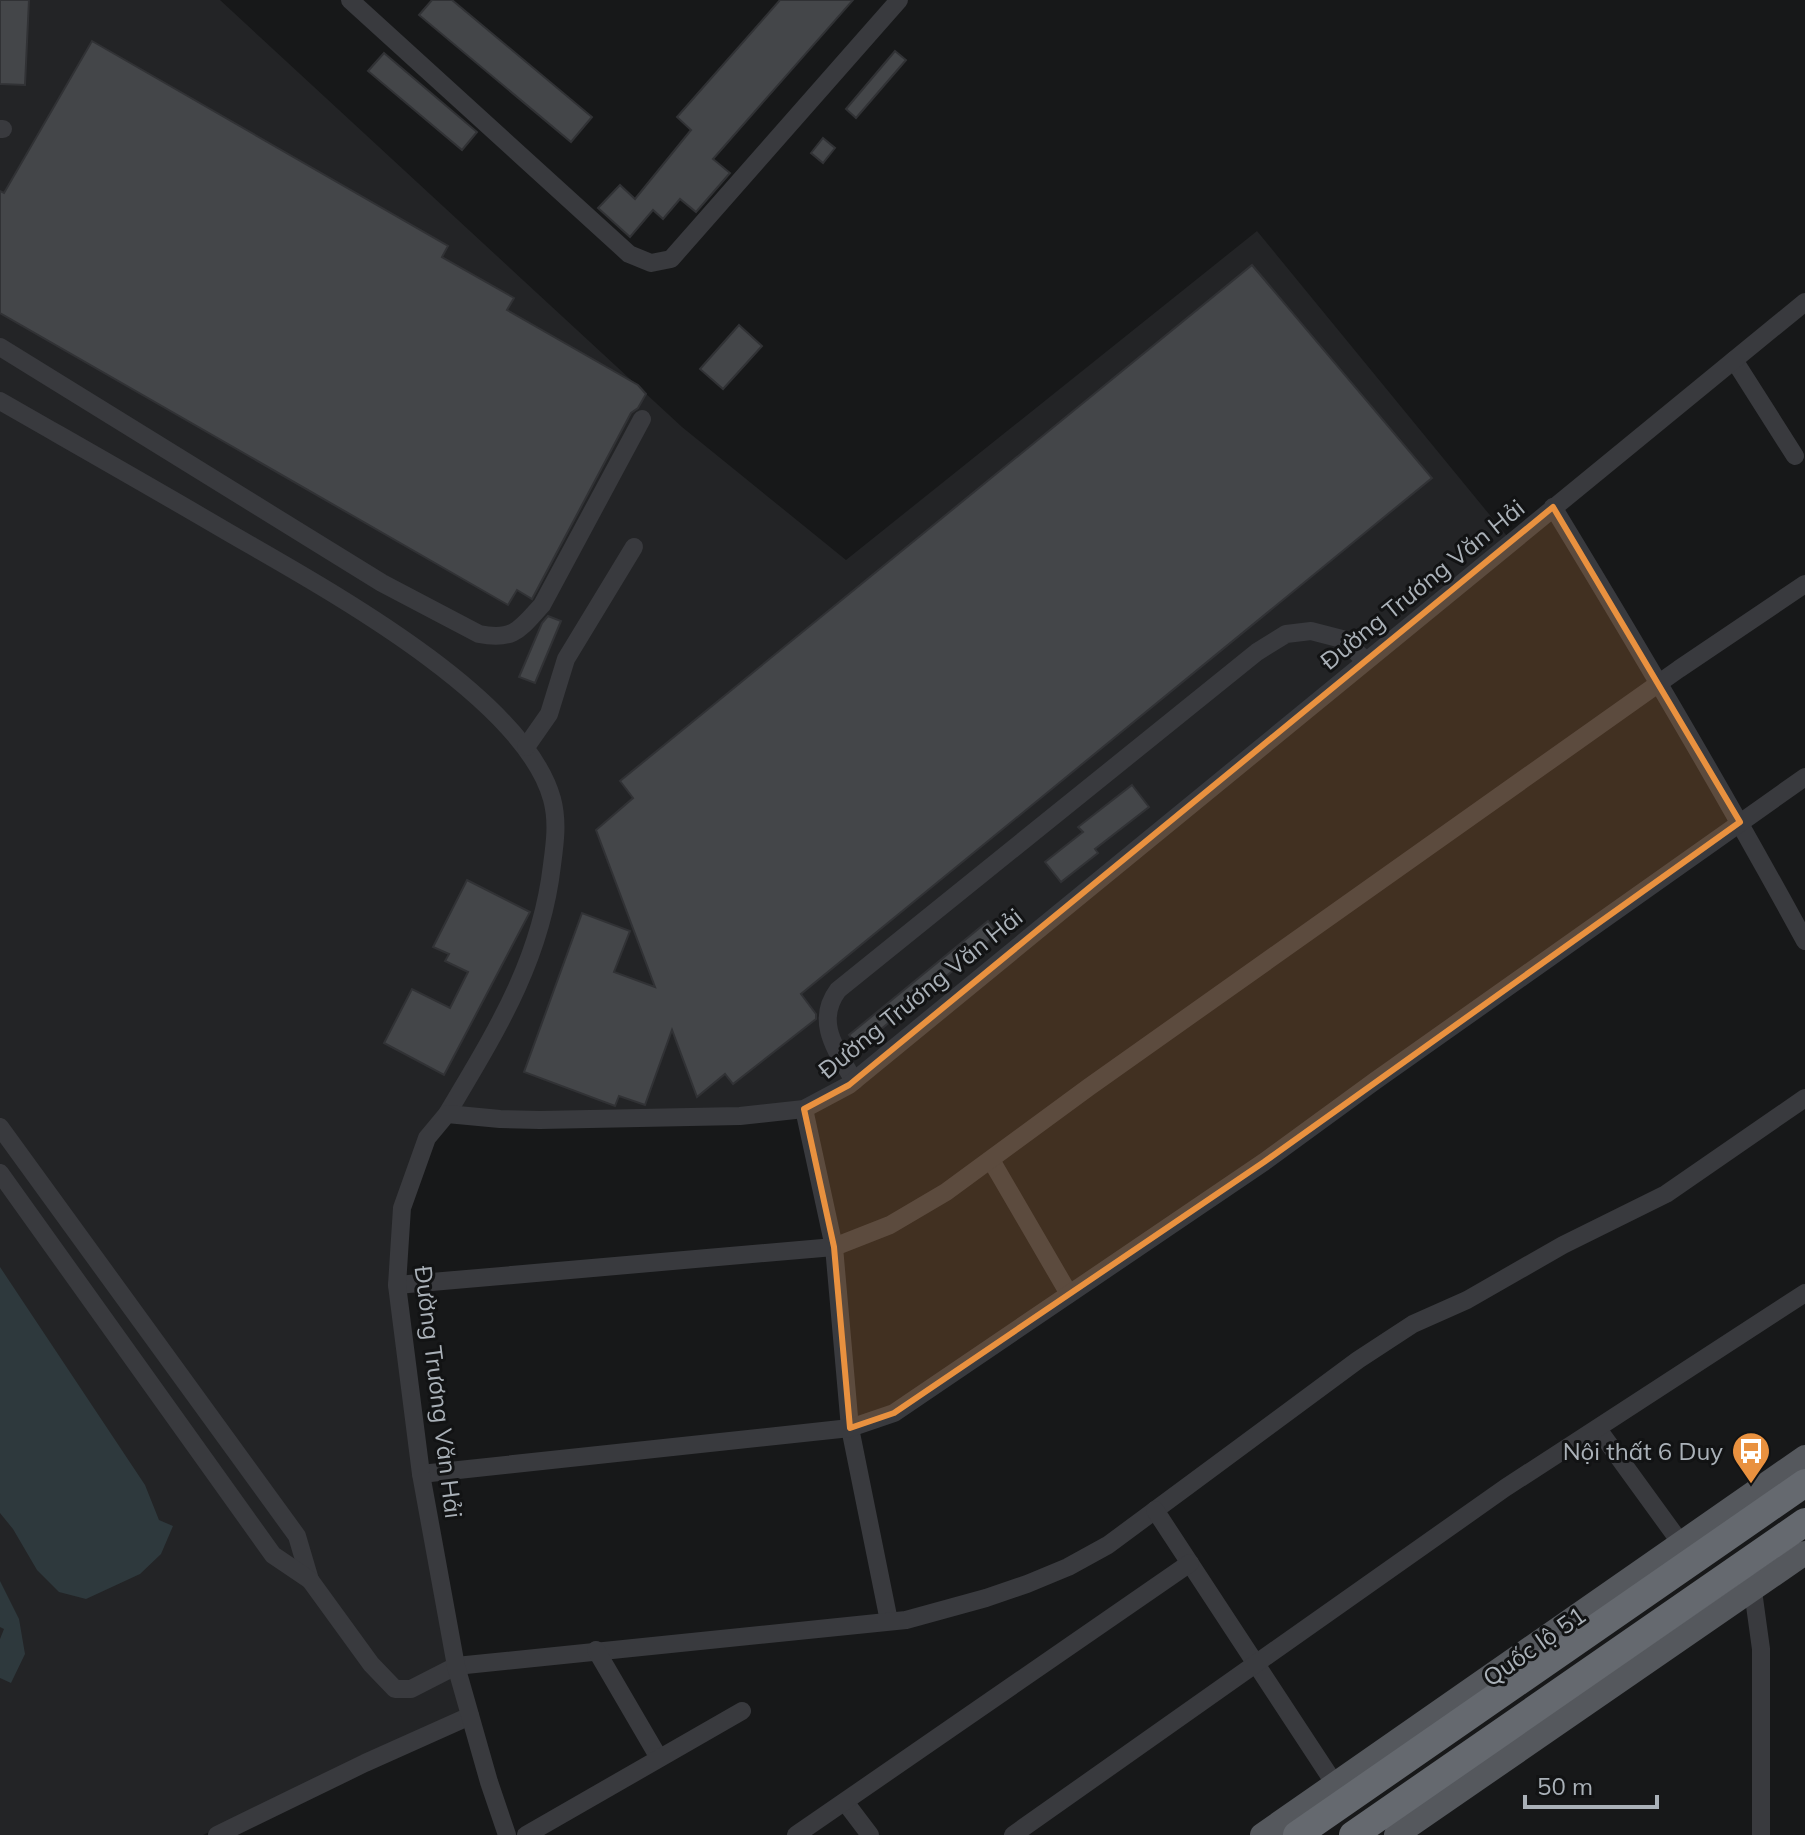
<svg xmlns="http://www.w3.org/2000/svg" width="1805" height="1835" viewBox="0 0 1805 1835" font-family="Mulish,sans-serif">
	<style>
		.built { fill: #232426 }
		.water { fill: #2e393d }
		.building { fill: #444649; stroke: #313235; stroke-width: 2 }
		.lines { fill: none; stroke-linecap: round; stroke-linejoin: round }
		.minor { stroke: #393a3e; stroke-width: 18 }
		.major { stroke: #55585d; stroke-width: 24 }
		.highway { stroke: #65696f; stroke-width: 28 }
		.marked { fill: #e9913f; fill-opacity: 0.2; stroke: #e9913f; stroke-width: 6; stroke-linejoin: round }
		.labels { text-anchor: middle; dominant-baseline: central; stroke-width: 6; stroke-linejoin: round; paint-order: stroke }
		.street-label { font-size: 24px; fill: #aab1b8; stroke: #121314 }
		.poi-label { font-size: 24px; fill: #aab1b8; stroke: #121314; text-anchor: end }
	</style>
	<rect width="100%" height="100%" fill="#171819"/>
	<g class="built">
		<polygon points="0,0 220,0 682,427 846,560 1257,231 1507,536 845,1080 803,1102 740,1109 541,1114 457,1108 532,970 558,797 472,683 0,393"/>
		<polygon points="0,408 381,631 464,692 521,751 546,802 550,831 533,936 393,1230 463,1712 203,1835 0,1835"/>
	</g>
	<g class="water">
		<polygon points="0,1267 145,1485 159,1520 173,1526 161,1554 140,1574 86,1599 59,1592 37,1570 13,1529 0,1513"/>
		<polygon points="0,1581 19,1619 25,1654 11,1683 0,1678 0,1639 4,1629 0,1627"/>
	</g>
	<g class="building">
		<polygon points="0,0 29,0 25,85 0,84"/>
		<polygon points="432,0 452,0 592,117 571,142 419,15"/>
		<polygon points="780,0 853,0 713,159 730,173 696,212 680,199 663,219 653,210 630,237 598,208 620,185 635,199 691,130 677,117"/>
		<polygon points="92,41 448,246 442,257 514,298 507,310 638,385 646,394 638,408 631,413 532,599 517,590 508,605 0,313 0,191 4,193"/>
		<polygon points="895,51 906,60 856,118 846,109"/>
		<polygon points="384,53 477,132 462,150 368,71"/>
		<polygon points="823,138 835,148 823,163 811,153"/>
		<polygon points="1252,265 1432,478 801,994 816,1014 816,1019 733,1084 725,1074 697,1097 672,1030 645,1105 619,1096 615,1106 524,1072 582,913 630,931 614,972 655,987 596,830 633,798 620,781"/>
		<polygon points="739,325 762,346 723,389 700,369"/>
		<polygon points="548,616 561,621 535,683 519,677 542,623"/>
		<polygon points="1132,785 1149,807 1095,849 1098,853 1061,882 1045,862 1083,832 1078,827"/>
		<polygon points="467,880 530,912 444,1075 384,1043 412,989 450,1008 468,972 445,961 449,954 433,947"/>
		<polygon points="988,921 998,934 859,1047 849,1035"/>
	</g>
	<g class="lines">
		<g class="minor">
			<polyline points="350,0 629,254 651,263 671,259 899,0"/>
			<polyline points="0,129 3,129"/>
			<path d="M0,347l382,236 97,51c35,7 41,-5 63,-29l100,-186"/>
			<polyline points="1734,360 1795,456"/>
			<path d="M0,401c75,43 151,86 226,130 91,53 297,163 326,268 6,22 3,44 0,66 -11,96 -57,168 -105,249"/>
			<path d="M1553,507c87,143 172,287 252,434"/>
			<polyline points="526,747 549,714 566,659 634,547"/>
			<path d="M854,1081c-17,-30 -40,-59 -16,-91l419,-338 29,-18 25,-3 31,8 24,22"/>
			<polyline points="804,1109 834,1247 850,1428 889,1621"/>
			<polyline points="0,1127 297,1536 310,1580"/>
			<polyline points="991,1160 1069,1294"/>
			<polyline points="0,1173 273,1555 310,1580 371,1664 395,1689 411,1689 456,1666 906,1620 986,1598 1027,1584 1068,1567 1108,1545 1358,1360 1413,1324 1467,1300 1563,1245 1666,1194 1805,1098"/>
			<polyline points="397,1285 834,1247 890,1225 946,1192 1089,1087 1679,669 1805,584"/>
			<polyline points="1598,1429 1688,1553"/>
			<polyline points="421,1474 850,1428 894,1413 1264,1162 1375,1081 1805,777"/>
			<polyline points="1155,1510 1340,1792"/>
			<polyline points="1748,1580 1753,1591 1761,1649 1761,1835"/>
			<polyline points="596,1650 659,1758"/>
			<polyline points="845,1802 870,1835"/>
			<polyline points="217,1835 365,1763 470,1716"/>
			<polyline points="507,1835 489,1782 456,1666 421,1474 397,1285 402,1208 427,1138 447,1114 500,1119 540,1120 740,1116 804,1109 849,1085 1805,302"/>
			<polyline points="526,1835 742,1711"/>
			<polyline points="796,1835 1190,1563"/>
			<polyline points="1013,1835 1505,1488 1805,1293"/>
		</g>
		<g class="major">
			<polyline points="1262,1835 1805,1457"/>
			<polyline points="1396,1835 1805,1553"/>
		</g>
		<g class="highway">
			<polyline points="1297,1835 1805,1483"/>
			<polyline points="1353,1835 1805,1522"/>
		</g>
	</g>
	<path class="marked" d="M1553,507l187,315 -476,340 -370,251 -44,15 -16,-181 -30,-138 45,-24z"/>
	<defs>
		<g id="bus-pin" transform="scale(2)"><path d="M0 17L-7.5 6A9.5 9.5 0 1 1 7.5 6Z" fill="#e9913f" stroke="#121314"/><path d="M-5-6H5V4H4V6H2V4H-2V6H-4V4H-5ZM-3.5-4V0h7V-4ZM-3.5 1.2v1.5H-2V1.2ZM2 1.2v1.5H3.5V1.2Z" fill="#fff"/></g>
	</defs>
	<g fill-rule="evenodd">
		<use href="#bus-pin" x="1751" y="1451"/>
	</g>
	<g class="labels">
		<g class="street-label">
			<text transform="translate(1422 584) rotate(-39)">Đường Trương Văn Hải</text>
			<text transform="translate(920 993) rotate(-39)">Đường Trương Văn Hải</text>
			<text transform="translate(439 1392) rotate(83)">Đường Trương Văn Hải</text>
			<text transform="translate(1534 1646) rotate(-35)">Quốc lộ 51</text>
		</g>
		<g class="poi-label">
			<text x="1723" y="1451">Nội thất 6 Duy</text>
		</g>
	</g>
	<path d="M1525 1795v12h132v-12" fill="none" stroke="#aab1b8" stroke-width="4"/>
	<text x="1537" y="1795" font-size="24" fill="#aab1b8" stroke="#121314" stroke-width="6" paint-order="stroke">50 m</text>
</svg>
